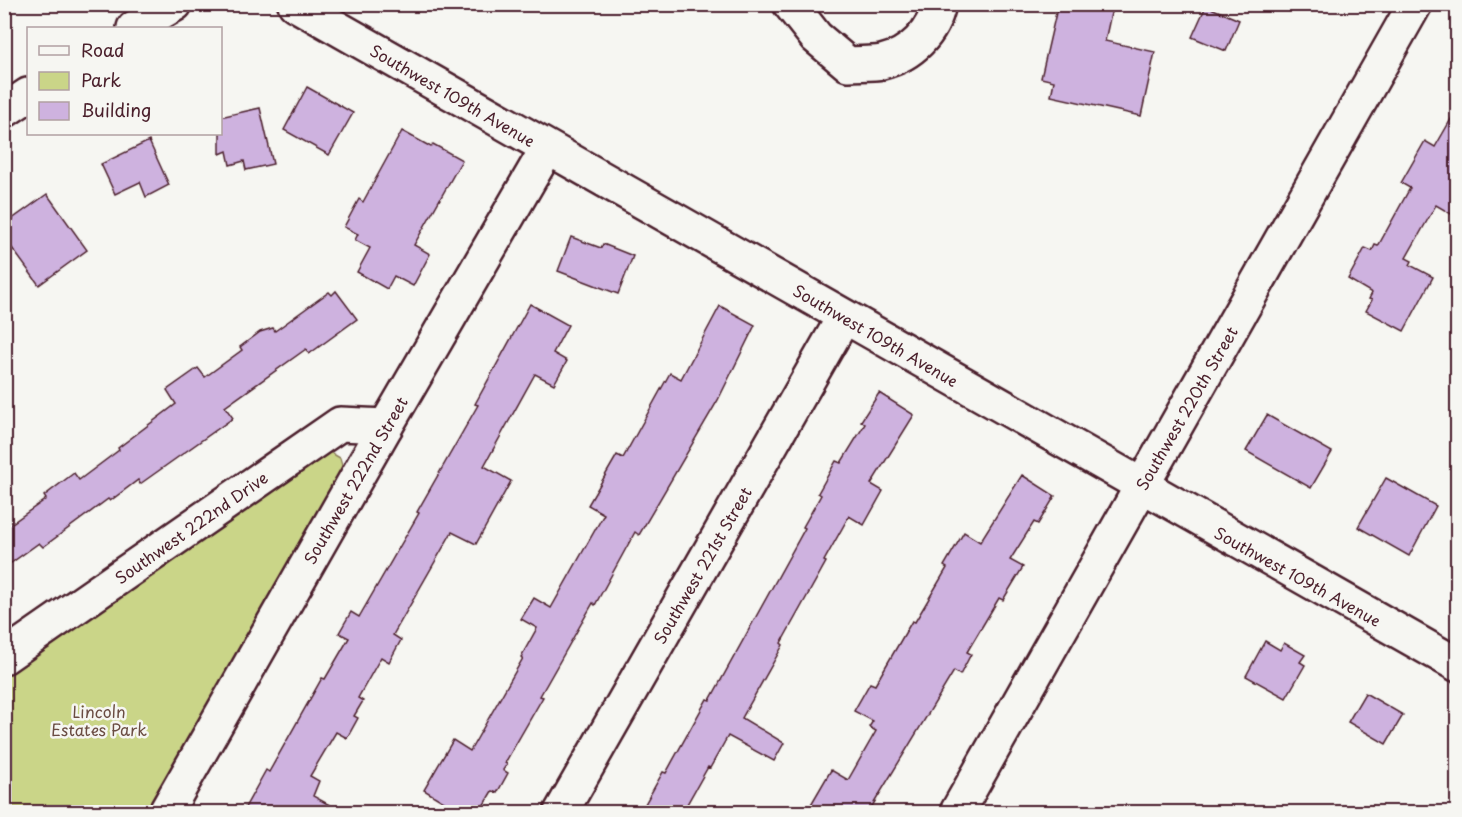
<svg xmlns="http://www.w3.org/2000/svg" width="1462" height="817" viewBox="0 0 1462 817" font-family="'Playpen Sans',sans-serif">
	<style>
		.green { fill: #cad588; stroke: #8a7a5a; stroke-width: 1.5 }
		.building { fill: #ceb2df; stroke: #4a1f2b; stroke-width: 1.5 }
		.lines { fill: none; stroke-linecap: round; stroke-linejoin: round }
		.minor-casing { stroke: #4a1f2b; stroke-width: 38 }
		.tertiary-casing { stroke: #4a1f2b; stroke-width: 38 }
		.minor { stroke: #f6f6f2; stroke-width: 33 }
		.tertiary { stroke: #f6f6f2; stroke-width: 33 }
		.labels { text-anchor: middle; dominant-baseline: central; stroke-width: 5; stroke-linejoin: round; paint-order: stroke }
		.street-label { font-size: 16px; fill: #4a1f2b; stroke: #f6f6f2 }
		.park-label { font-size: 16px; fill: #6a4c42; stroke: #f6f6f2 }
	</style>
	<rect width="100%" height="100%" fill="#f6f6f2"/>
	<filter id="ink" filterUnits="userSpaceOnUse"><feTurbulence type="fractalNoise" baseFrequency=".0167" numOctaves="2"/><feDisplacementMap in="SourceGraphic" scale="12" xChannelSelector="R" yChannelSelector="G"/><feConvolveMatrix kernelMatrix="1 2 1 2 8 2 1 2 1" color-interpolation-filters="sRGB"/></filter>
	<g filter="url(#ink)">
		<polygon class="green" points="328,451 340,458 344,472 153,812 5,812 4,674 281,480"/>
		<g class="building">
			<polygon points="1058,4 1113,4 1105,41 1155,52 1141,116 1051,96 1054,81 1041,78"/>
			<polygon points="1206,6 1239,20 1226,51 1192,37"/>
			<polygon points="307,87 353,113 329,155 284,130"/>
			<polygon points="1458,107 1458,218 1436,205 1406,258 1412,261 1410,265 1433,277 1404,331 1366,311 1372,300 1369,299 1372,293 1348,279 1365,248 1372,251 1375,245 1378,246 1410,188 1401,183 1425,141 1435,147"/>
			<polygon points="260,108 273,164 246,170 244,161 230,165 227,151 220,154 220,117"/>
			<polygon points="402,131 431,147 433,144 462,160 414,245 430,254 413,286 394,276 387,289 357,272 370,248 355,240 358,234 344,227 359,199 363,202"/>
			<polygon points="149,141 169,185 146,197 140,182 115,194 101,164"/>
			<polygon points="47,194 87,250 39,285 4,237 4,225"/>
			<polygon points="571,237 601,248 603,244 633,256 618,294 558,271"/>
			<polygon points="336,291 357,319 309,354 306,349 225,407 233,418 140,484 138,480 110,501 108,499 43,547 39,543 4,568 4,529 46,499 44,496 74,473 79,480 119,450 118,448 176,404 167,390 198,368 205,377 242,350 240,347 260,332 273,328 275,331 329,292 332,295"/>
			<polygon points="530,304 568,325 553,353 567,361 554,384 535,374 484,466 511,481 476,544 452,532 393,635 401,640 389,662 381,657 358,698 363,701 354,716 358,718 347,738 336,732 310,776 319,781 313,796 344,813 242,813 266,770 269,772 322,678 325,679 349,638 339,633 351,612 359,617 419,513 417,512 478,405 475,404"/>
			<polygon points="720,306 755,325 718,400 639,535 635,532 595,605 593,603 540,696 543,697 505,763 507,764 503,770 508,773 497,793 492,791 479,813 462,813 424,790 453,740 470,751 523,658 521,657 537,628 521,619 534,598 551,608 604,514 588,505 617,455 623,458 670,373 681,379"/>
			<polygon points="879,393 914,415 871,484 883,491 864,525 849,516 824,561 826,562 781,643 783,645 742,718 784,743 774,761 728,736 710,768 708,767 682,813 640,813 663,772 666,773 707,699 710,700 805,528 803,527 821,495 818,493 836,461 841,463 865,424 861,421"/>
			<polygon points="1267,415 1332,452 1311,488 1246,451"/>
			<polygon points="1022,475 1055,496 1038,524 1034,522 1010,560 1023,567 1003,600 999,598 967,652 971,654 960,675 954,671 868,813 806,813 831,770 848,780 876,731 869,727 873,721 854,711 870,683 875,685 912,621 915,622 947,568 944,566 964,532 980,542"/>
			<polygon points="1386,478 1436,506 1409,556 1358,527"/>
			<polygon points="1265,641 1280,650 1284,643 1305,655 1300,662 1305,665 1286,698 1246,676"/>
			<polygon points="1365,693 1403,715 1386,744 1348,722"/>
		</g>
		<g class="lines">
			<g class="minor-casing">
				<g id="minor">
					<polyline points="295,4 1458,665"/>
					<path d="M790,4l26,33 32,27c11,-1 23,0 34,-2 29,-7 51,-29 57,-58"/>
					<polyline points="4,657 340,424 386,426"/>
					<polyline points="166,812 386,426 547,149"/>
					<polyline points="561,812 844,317"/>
					<polyline points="957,812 1415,4"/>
				</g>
			</g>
			<g class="tertiary-casing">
				<g id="tertiary">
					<polyline points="134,28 175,4"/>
					<polyline points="4,111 28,95"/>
				</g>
			</g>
			<use href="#minor" class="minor"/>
			<use href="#tertiary" class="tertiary"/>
		</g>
	</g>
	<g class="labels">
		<g class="street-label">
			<text transform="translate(453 95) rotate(30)">Southwest 109th Avenue</text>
			<text transform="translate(876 335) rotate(30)">Southwest 109th Avenue</text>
			<text transform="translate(1186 408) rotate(-60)">Southwest 220th Street</text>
			<text transform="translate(355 480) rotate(-60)">Southwest 222nd Street</text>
			<text transform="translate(191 527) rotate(-35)">Southwest 222nd Drive</text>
			<text transform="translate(702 565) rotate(-60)">Southwest 221st Street</text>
			<text transform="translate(1298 576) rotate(29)">Southwest 109th Avenue</text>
		</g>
		<g class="park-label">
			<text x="99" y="711">Lincoln<tspan x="99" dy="18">Estates Park</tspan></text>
		</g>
	</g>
	<rect width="1462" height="817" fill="none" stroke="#f6f6f2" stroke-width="24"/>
	<rect x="12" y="12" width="1438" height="793" fill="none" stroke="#4a1f2b" stroke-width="2" filter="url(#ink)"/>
	<rect x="27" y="27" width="195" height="108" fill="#f6f6f2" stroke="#b1a0a2" stroke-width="1.5"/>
	<rect x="39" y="46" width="30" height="9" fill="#f6f6f2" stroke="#b1a0a2" stroke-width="1.5"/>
	<text x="81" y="57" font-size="18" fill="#4a1f2b">Road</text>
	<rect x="39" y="72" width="30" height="18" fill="#cad588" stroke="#b1a0a2" stroke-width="1.5"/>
	<text x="81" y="87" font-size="18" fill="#4a1f2b">Park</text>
	<rect x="39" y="102" width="30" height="18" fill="#ceb2df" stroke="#b1a0a2" stroke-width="1.5"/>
	<text x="81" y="117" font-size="18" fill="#4a1f2b">Building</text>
</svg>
